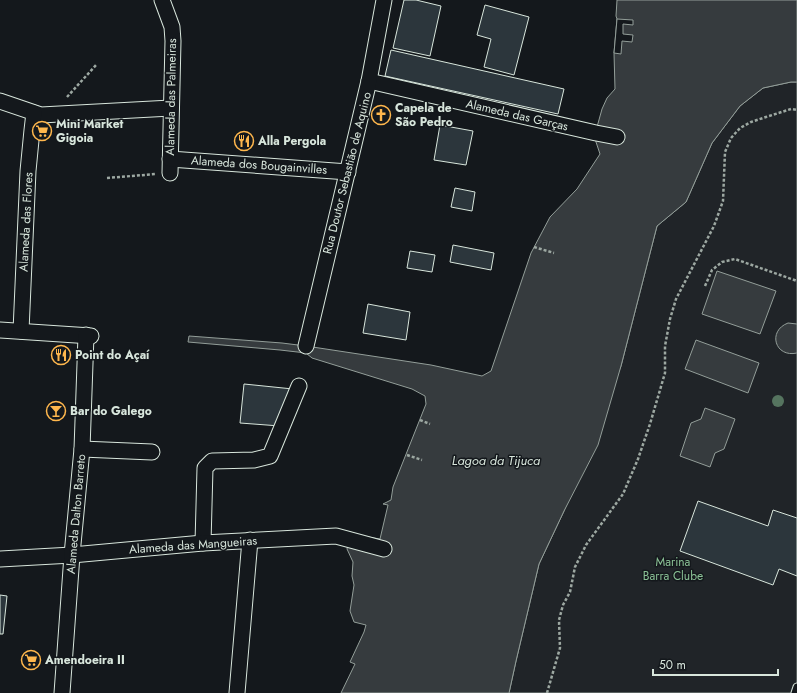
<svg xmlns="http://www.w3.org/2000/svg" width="797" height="693" viewBox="0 0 797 693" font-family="Jost,sans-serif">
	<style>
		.green { fill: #202428; stroke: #939e99 }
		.water { fill: #363b3e; stroke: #939e99 }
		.pier { fill: #14181c; stroke: #939e99 }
		.building { fill: #2c363c; stroke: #d8e6dc }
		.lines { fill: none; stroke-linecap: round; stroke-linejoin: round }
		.lane-casing { stroke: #d8e6dc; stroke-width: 9 }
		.street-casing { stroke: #d8e6dc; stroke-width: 17 }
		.path { stroke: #9da8a2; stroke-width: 2.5; stroke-dasharray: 3 2; stroke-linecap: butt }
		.lane { stroke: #14181c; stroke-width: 7 }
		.street { stroke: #14181c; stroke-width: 15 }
		.tree { fill: #55745f }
		.labels { text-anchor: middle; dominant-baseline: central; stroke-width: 3; stroke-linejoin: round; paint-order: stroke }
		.street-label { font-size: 12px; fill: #d8e6dc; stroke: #14181c }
		.poi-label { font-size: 12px; font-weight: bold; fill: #d8e6dc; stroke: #14181c; text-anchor: start }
		.park-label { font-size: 12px; fill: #8ac095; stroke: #14181c }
		.water-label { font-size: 13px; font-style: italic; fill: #d8e6dc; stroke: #14181c }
	</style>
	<rect width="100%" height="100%" fill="#14181c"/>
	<polygon class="green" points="791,82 797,82 797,693 509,693 516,661 539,564 564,511 621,366 657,226 686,202 712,143 740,106 763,88"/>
	<g class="water">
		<polygon points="617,0 797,0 797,82 791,82 763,88 740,106 712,143 686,202 657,226 621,366 598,445 564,511 539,564 516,661 509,693 341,693 355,664 350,662 364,632 366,625 354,622 350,611 354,585 352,576 353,562 347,549 350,534 380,539 388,505 383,504 391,500 393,487 426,404 425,396 412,389 312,358 306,353 280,350 188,342 189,336 282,343 306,346 431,365 482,376 491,371 531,253 550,217 577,189 600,154 595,139 597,127 602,109 607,98 615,89 614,53 617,19 616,16"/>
		<polygon points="717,271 776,291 760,334 702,314"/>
		<path d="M788,323l9,1v29c-22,5 -30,-22 -9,-30z"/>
		<polygon points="696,340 759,363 748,393 685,369"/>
		<polygon points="705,408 735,419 724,449 715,453 710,467 680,456 691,423 701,419"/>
	</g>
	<polygon class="pier" points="617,19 633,20 633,25 623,24 623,34 633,35 632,42 622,41 621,54 614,53"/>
	<g class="building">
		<polygon points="404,0 416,0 441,6 430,56 393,48"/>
		<polygon points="485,5 529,17 514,75 484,67 491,39 477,35"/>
		<polygon points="391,50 564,89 558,114 385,76"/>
		<polygon points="440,125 473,131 466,165 434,160"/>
		<polygon points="455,188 475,192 472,211 451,207"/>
		<polygon points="453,245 494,253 491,270 450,262"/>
		<polygon points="410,251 435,255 432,272 407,268"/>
		<polygon points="368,304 410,312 406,340 363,333"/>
		<polygon points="244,384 293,389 280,426 240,423"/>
		<polygon points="698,501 768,526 773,510 797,518 797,576 779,569 773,585 680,551"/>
		<polygon points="0,595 7,596 3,634 0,634"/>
	</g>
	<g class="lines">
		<g class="lane-casing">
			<polyline id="lane" points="795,693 797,687"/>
		</g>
		<g class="street-casing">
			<g id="street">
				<polyline points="162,0 172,27 173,41 170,173"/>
				<polyline points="369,81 596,133 617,137"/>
				<polyline points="0,101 41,115 171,108"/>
				<polyline points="170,159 348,172"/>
				<polyline points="0,330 91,336"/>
				<polyline points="21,331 28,171 32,130 34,113"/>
				<polyline points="306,346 369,81 384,0"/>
				<polyline points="82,449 152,452"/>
				<polyline points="203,543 205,468 212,461 254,460 270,456 299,386"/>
				<polyline points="0,559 72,555 203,543 336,536 384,549"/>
				<polyline points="62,693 72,555 82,449 86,335"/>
				<polyline points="237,693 250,540"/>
			</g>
		</g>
		<g class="path">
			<polyline points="67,97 97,64"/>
			<polyline points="107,178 156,174"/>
			<polyline points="534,247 554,253"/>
			<polyline points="705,286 712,270 722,262 735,259 797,281"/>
			<polyline points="420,420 430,424"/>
			<polyline points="407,455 422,460"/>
			<polyline points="547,693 560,648 559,620 563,605 570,592 575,567 586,545 623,494 638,459 650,424 665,373 665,346 670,319 676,299 714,226 723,201 725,152 731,138 740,128 751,122 766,117 791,109 797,110"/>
		</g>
		<use href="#lane" class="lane"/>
		<use href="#street" class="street"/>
	</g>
	<circle class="tree" cx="778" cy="401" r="6"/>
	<defs>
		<g id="church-ring" transform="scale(1)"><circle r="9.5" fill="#14181c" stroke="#ffb74d" stroke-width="1.5"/><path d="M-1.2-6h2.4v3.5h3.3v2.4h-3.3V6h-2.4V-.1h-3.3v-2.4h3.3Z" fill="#ffb74d"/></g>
		<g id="supermarket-ring" transform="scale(1)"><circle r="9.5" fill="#14181c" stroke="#ffb74d" stroke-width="1.5"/><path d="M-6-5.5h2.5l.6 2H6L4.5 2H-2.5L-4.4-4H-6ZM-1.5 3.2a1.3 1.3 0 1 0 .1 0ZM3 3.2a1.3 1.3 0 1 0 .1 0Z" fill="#ffb74d"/></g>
		<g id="restaurant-ring" transform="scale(1)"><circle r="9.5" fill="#14181c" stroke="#ffb74d" stroke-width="1.5"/><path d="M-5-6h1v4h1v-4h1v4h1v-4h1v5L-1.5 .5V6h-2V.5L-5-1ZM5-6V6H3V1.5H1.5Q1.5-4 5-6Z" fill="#ffb74d"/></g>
		<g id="bar-ring" transform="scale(1)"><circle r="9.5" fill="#14181c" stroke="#ffb74d" stroke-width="1.5"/><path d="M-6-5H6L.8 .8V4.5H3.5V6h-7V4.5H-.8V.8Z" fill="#ffb74d"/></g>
	</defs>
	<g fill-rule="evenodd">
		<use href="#church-ring" x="381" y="115"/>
		<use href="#supermarket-ring" x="42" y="131"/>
		<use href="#restaurant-ring" x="244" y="141"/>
		<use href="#restaurant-ring" x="61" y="355"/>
		<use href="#bar-ring" x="56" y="411"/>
		<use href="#supermarket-ring" x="31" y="660"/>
	</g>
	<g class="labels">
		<g class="street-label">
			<text transform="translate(171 97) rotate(-89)">Alameda das Palmeiras</text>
			<text transform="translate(517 115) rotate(13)">Alameda das Garças</text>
			<text transform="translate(259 165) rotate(4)">Alameda dos Bougainvilles</text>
			<text transform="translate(347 173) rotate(-76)">Rua Doutor Sebastião de Aquino</text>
			<text transform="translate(26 222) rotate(-87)">Alameda das Flores</text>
			<text transform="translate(76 514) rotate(-85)">Alameda Dalton Barreto</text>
			<text transform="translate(193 545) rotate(-4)">Alameda das Mangueiras</text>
		</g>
		<g class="poi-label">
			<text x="395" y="108">Capela de<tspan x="395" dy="14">São Pedro</tspan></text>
			<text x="56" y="124">Mini Market<tspan x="56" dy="14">Gigoia</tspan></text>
			<text x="258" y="141">Alla Pergola</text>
			<text x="75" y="355">Point do Açaí</text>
			<text x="70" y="411">Bar do Galego</text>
			<text x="45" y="660">Amendoeira II</text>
		</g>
		<g class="park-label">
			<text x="673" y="562">Marina<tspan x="673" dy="14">Barra Clube</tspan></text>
		</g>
		<g class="water-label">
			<text x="496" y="460">Lagoa da Tijuca</text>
		</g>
	</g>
	<path d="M653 669v6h125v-6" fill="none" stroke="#d8e6dc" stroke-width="2"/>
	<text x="659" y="669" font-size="12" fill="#d8e6dc" stroke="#14181c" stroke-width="3" paint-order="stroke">50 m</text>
</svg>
